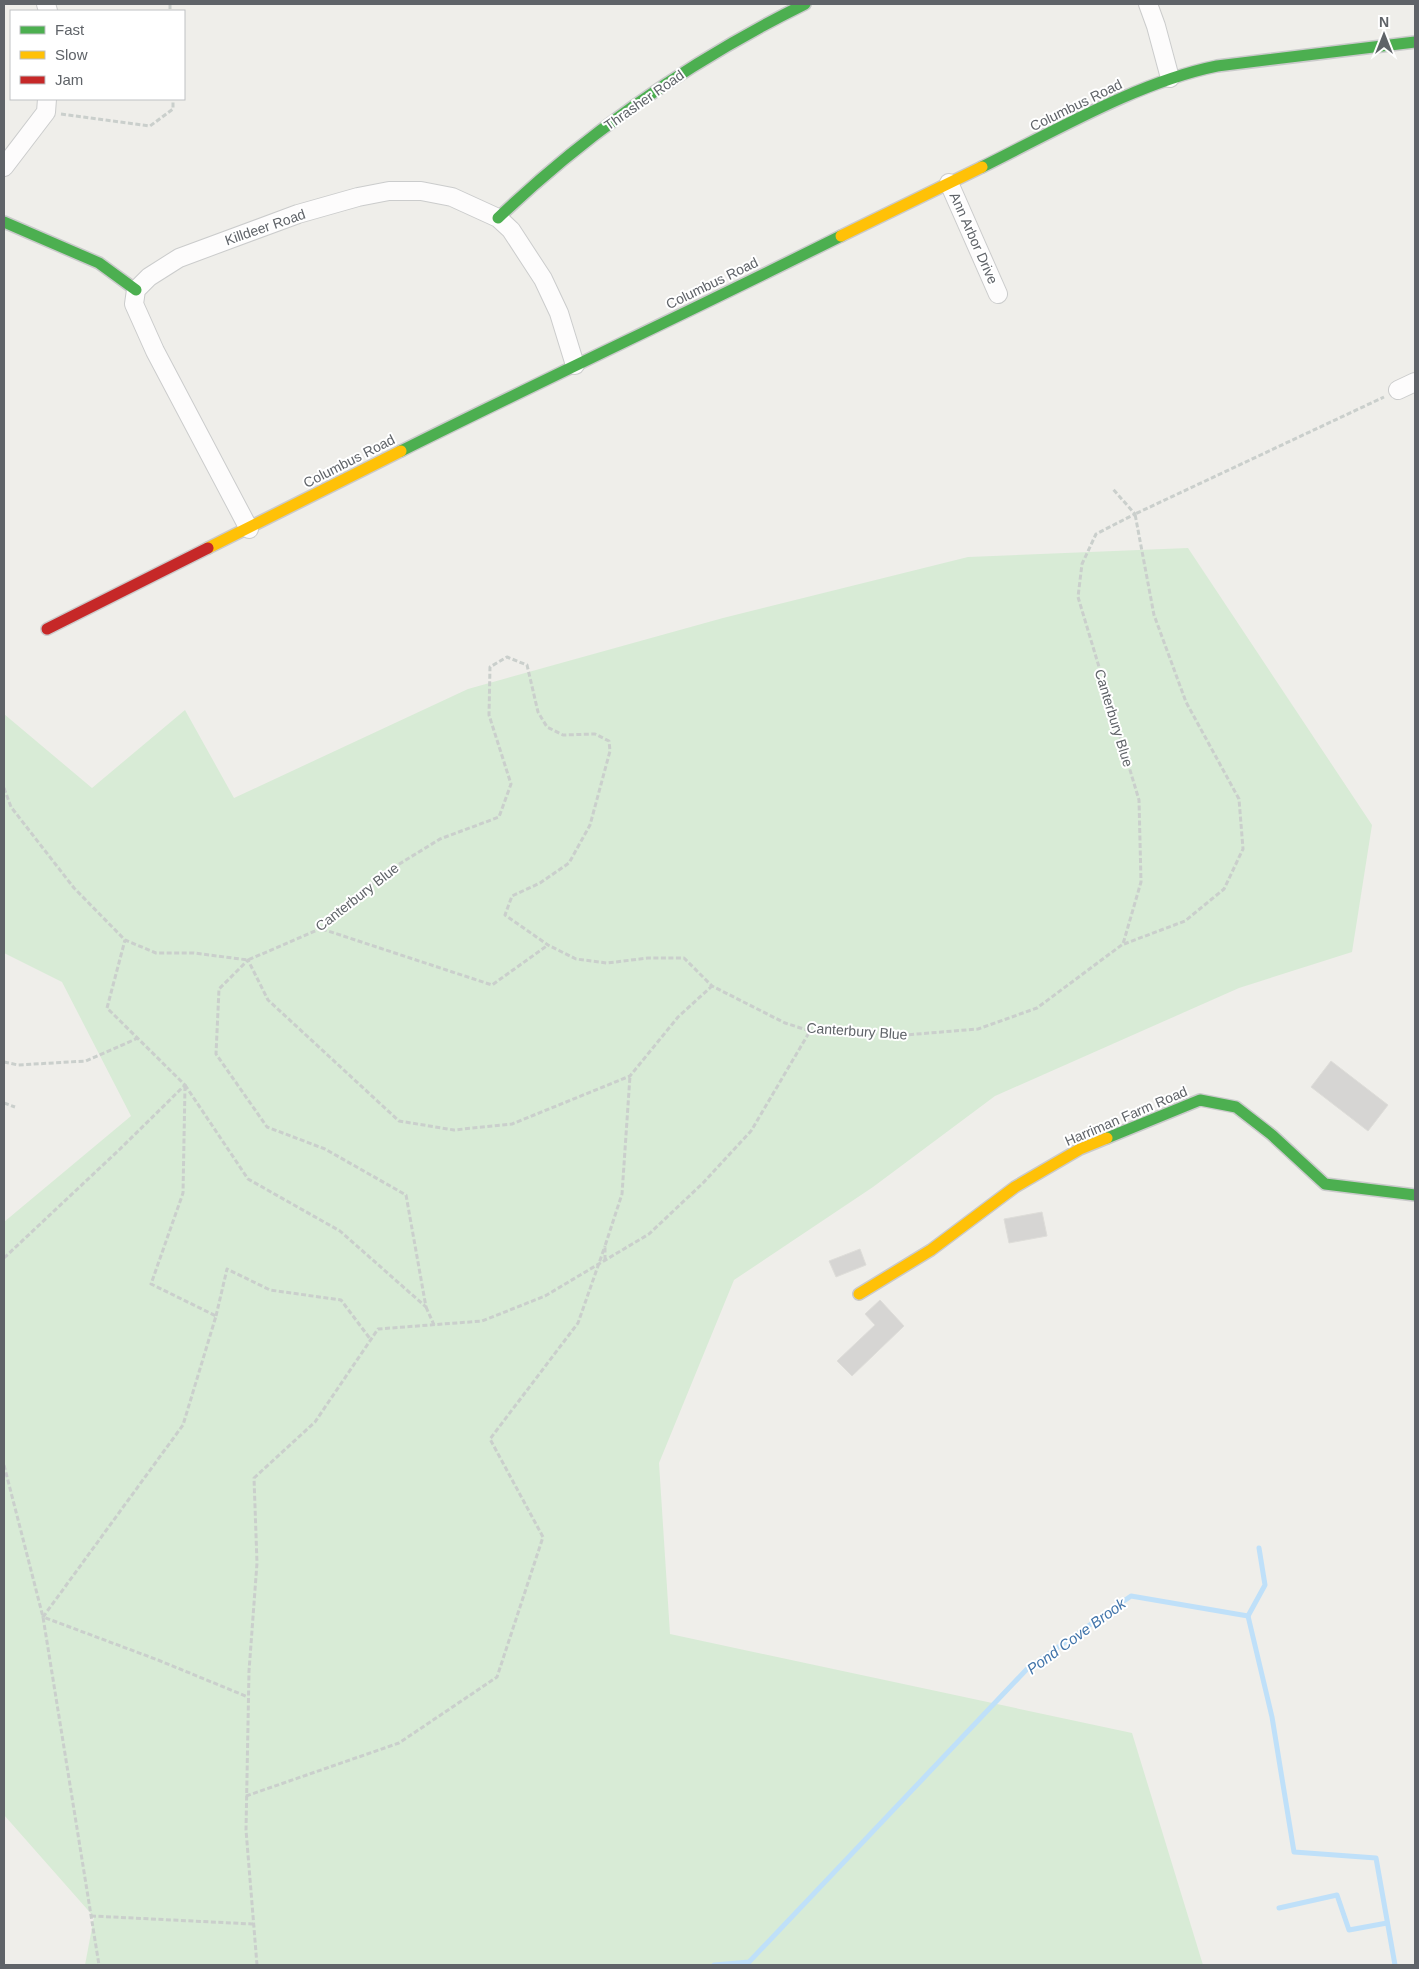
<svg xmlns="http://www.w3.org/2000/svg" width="1419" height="1969" viewBox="0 0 1419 1969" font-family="Helvetica,sans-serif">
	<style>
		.green { fill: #d8ebd6 }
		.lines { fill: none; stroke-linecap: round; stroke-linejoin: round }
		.stream { stroke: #bfe0f9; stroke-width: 5 }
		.building { fill: #d6d5d3; stroke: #deddd9 }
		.street-casing { stroke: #cbcccc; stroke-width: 20 }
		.fast-casing { stroke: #cacacb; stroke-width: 14 }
		.slow-casing { stroke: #cacacb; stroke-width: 14 }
		.jam-casing { stroke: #cacacb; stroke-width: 14 }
		.path { stroke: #cacfcc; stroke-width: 3; stroke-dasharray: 5 2.5; stroke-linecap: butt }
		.street { stroke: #fdfcfc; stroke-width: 18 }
		.fast { stroke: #4caf50; stroke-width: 11 }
		.slow { stroke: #ffc107; stroke-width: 11 }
		.jam { stroke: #c62828; stroke-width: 11 }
		.labels { text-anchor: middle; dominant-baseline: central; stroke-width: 4; stroke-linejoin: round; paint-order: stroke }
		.street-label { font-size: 14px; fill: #5f6368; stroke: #fff }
		.water-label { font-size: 15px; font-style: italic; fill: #4174aa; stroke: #fff }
	</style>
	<rect width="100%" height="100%" fill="#efeeea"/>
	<polygon class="green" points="1188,548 1372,825 1352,952 1239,988 995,1096 873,1187 734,1280 659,1463 670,1634 1132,1733 1203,1965 85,1965 94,1917 4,1815 4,1222 131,1116 62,982 4,953 4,714 92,788 185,710 234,798 468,689 723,618 968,557"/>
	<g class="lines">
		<g class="stream">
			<polyline points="1248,1616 1265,1585 1259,1548"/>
			<polyline points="1279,1908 1337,1895 1349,1930 1387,1923"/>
			<polyline points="714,1965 749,1962 1027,1669 1131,1596 1248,1616 1272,1717 1294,1852 1376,1858 1395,1965"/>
		</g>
	</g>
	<g class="building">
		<polygon points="1331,1061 1388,1105 1368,1131 1311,1087"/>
		<polygon points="1042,1212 1047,1236 1009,1243 1004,1219"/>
		<polygon points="860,1249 866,1265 836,1277 829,1261"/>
		<polygon points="880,1300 904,1326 852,1376 837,1361 875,1325 865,1314"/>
	</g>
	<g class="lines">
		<g class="street-casing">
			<g id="street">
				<polyline points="46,4 48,11"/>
				<polyline points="1148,4 1156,26 1170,78"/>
				<polyline points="4,167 46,112 47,99"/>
				<polyline points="949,183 998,294"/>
				<polyline points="1398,390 1415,382"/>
				<polyline points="249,529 155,351 134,304 136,290 149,277 179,258 298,214 358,197 389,191 421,191 452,197 498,218 511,230 543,279 559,313 575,365"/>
			</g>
		</g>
		<g class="fast-casing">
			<g id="fast">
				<path d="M982,167c73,-36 156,-85 235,-101l198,-24"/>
				<path d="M498,218c91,-87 194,-158 307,-214"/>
				<polyline points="4,222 99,263 136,290"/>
				<path d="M401,451c146,-73 294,-142 440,-215"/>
				<polyline points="1107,1138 1200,1100 1236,1107 1272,1135 1325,1184 1415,1195"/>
			</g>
		</g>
		<g class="slow-casing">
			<g id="slow">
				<polyline points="841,236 982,167"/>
				<polyline points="208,548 401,451"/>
				<polyline points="859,1294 931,1250 1015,1187 1080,1149 1107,1138"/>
			</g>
		</g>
		<g class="jam-casing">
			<polyline id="jam" points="47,629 208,548"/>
		</g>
		<g class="path">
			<polyline points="170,4 170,11"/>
			<polyline points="61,114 150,126 173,109 173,99"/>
			<polyline points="4,788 11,807 74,888 125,940 156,953 194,953 248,960 322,928 383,874 440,839 499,817 511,784 489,715 490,667 507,657 527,665 538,712 547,727 563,735 595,734 609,741 610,751 590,825 569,863 540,883 512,896 505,915 548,945 576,959 607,963 648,958 684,958 712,986 785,1023 810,1031 905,1035 978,1029 1037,1008 1123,944 1141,882 1139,800 1078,597 1082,564 1096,534 1135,514 1112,488"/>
			<polyline points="322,929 492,985 548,945"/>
			<polyline points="1124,944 1185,921 1224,889 1243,849 1239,799 1186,702 1154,615 1135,514 1384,397"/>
			<polyline points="4,1062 18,1065 86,1061 138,1038"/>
			<polyline points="185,1085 248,1179 340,1231 426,1307 406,1195 325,1149 267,1127 216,1054 219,989 248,960 268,1000 399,1121 454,1130 512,1124 630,1076 678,1017 712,986"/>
			<polyline points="185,1086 183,1193 151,1284 216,1316 183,1425 43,1617 158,1660 248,1697"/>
			<polyline points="4,1103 15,1107"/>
			<polyline points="4,1258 120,1149 185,1085 107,1008 125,940"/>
			<polyline points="605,1260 605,1246 622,1194 630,1076"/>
			<polyline points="426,1307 434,1325"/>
			<polyline points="216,1316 227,1269 270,1290 341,1300 371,1340"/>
			<polyline points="4,1465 43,1617 99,1965"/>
			<polyline points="246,1796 399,1743 497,1677 543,1537 490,1439 578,1323 605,1246"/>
			<polyline points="91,1916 253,1924"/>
			<polyline points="257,1965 246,1830 249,1671 257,1563 254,1478 315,1422 378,1329 482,1321 545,1296 649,1234 703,1183 751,1131 810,1031"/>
		</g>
		<use href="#street" class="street"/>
		<use href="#fast" class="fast"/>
		<use href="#slow" class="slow"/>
		<use href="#jam" class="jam"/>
	</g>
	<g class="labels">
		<g class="street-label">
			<text transform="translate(644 100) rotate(-35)">Thrasher Road</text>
			<text transform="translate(1076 105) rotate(-26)">Columbus Road</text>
			<text transform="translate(265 227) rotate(-19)">Killdeer Road</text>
			<text transform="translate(974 238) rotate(66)">Ann Arbor Drive</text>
			<text transform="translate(712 283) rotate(-26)">Columbus Road</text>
			<text transform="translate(349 461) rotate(-27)">Columbus Road</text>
			<text transform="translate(1114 718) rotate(73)">Canterbury Blue</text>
			<text transform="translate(357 897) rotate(-38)">Canterbury Blue</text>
			<text transform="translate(857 1031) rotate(4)">Canterbury Blue</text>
			<text transform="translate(1126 1116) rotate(-23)">Harriman Farm Road</text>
		</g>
		<g class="water-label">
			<text transform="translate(1076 1636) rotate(-36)">Pond Cove Brook</text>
		</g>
	</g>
	<rect width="1419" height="1969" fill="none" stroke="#5f6368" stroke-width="10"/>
	<rect x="10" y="10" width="175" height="90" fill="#ffffff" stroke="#bfc1c3"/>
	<rect x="20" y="26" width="25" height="8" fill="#4caf50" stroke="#bfc1c3"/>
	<text x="55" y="35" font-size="15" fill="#5f6368">Fast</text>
	<rect x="20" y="51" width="25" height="8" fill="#ffc107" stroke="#bfc1c3"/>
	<text x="55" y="60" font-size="15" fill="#5f6368">Slow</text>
	<rect x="20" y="76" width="25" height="8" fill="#c62828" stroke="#bfc1c3"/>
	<text x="55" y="85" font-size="15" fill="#5f6368">Jam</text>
	<g transform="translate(1384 35)" stroke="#ffffff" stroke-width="4" paint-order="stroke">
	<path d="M0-4L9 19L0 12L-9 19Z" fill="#5f6368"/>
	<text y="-8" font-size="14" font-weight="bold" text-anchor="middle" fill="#5f6368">N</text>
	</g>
</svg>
